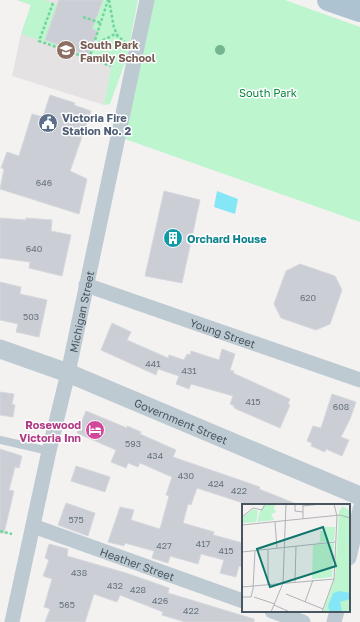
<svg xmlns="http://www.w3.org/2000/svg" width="360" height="622" viewBox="0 0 360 622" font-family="'Golos Text',sans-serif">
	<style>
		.education { fill: #e5e2e3 }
		.green { fill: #bcf5ce }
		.water { fill: #85e7f6 }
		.building { fill: #cbced4; stroke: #d4d8dd }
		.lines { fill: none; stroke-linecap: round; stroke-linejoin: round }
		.path { stroke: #70d79c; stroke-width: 2.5; stroke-dasharray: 3 2; stroke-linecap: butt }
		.service { stroke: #becad2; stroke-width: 8 }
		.minor { stroke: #becad2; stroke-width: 15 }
		.tertiary { stroke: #becad2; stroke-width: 19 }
		.primary { stroke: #aec3d2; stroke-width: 22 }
		.tree { fill: #75b690 }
		.labels { text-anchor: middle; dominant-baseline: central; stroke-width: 3; stroke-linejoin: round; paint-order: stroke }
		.number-label { font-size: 9px; fill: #68747e }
		.education-label { font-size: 11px; font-weight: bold; fill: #785e54; stroke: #fff; text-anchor: start }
		.park-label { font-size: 11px; fill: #0d8640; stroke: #fff }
		.service-label { font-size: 11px; font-weight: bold; fill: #4e5e75; stroke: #fff; text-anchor: start }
		.culture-label { font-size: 11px; font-weight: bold; fill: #0d838f; stroke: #fff; text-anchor: start }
		.street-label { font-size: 11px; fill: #475661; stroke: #fff }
		.hotel-label { font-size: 11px; font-weight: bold; fill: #b23c85; stroke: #fff; text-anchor: end }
		.inset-road { fill: none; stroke: #afb3b7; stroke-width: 1 }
		.view { fill: #0f766e; fill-opacity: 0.15; stroke: #0f766e; stroke-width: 2 }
		.inset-edge { fill: none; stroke: #475661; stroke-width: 2 }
	</style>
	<rect width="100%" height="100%" fill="#f4f1f1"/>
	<polygon class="education" points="17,0 126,0 104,105 12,76 21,34 31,5"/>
	<g class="green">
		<polygon points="17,0 44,0 58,5 45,40 89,56 98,31 80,25 84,14 96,18 103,0 138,0 127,57 110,104 104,105 112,64 21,34 31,5"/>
		<polygon points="153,0 285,0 360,27 360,222 122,138"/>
	</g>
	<polygon class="water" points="217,191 238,199 235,214 214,207"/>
	<g class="building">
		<polygon points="59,0 103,0 92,29 98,31 89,56 45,40"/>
		<polygon points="50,95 75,103 74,105 91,111 70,171 87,179 79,214 0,189 4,169 1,168 7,152 19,156 32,114 43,117"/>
		<polygon points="164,191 200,200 182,283 145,276"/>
		<polygon points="0,218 26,220 26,218 52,220 51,231 71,235 62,276 29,268 30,262 0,258"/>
		<polygon points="300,264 335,276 342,290 330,324 316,330 281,318 274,304 286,271"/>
		<polygon points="0,282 21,287 20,294 47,300 39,337 16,332 18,324 0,320"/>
		<polygon points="112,323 131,332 127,340 168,358 169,355 184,360 187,354 190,355 191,351 219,360 222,349 235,354 230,370 234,371 233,373 290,399 288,404 290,405 280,428 234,408 234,406 230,404 233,396 191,384 189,389 176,384 179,376 158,369 156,375 101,350"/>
		<polygon points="0,392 14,394 12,404 15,405 13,417 0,415"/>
		<polygon points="332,394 356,402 350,419 341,437 349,440 342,456 326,449 325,452 311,446 312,443 307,441 313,426 321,428"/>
		<polygon points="86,411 127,428 127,426 141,432 140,434 176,450 173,457 260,487 259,489 299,505 249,505 197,488 191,505 188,504 183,523 214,532 213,535 243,543 243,567 239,566 236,577 220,573 224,560 201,554 198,564 170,556 168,563 152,558 154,551 125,543 124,546 108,542 120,507 134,510 131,520 160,529 169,496 166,495 172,477 140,463 138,467 128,463 126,468 111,462 116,450 77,433"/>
		<polygon points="0,449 22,456 19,468 15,467 9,490 14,491 4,533 0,533"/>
		<polygon points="76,466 110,477 105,492 71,481"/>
		<polygon points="66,503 95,513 88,536 58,525"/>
		<polygon points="49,544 68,549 67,556 126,573 169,588 168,593 254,619 254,622 185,622 162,615 163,612 120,595 117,602 94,594 85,622 45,622 50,609 44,607 52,579 43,576 49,560 45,558"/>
	</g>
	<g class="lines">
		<g class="path">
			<polyline points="109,0 114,28 118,36"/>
			<polyline points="53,3 39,41 111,66"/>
			<polyline points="83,17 101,23"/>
			<polyline points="94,45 115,34 125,42"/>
			<polyline points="89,59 108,0"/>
			<polyline points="0,531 12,534"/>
		</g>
		<polyline class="service" points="0,440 49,451"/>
		<g class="minor">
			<path id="s1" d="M86,285l274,95"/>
			<path id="s2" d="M33,526l210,75"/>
			<polyline points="349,558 360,509"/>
			<polyline points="272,611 303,622"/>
			<path id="s3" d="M12,622l37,-171 19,-78 79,-373"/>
			<polyline points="334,622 337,611"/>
		</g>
		<path class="tertiary" id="s4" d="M0,349l68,24 292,123"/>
		<polyline class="primary" points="328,0 360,11"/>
	</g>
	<circle class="tree" cx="220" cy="50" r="5"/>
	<defs>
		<g id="school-disc" transform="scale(1)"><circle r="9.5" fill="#8d6e63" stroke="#fff"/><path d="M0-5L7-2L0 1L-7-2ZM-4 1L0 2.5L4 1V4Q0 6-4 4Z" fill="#fff"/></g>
		<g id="civic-disc" transform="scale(1)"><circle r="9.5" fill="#5c6f8a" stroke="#fff"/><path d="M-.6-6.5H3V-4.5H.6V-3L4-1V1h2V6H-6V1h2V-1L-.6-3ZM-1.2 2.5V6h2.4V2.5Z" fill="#fff"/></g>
		<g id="building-disc" transform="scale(1)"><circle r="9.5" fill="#0f9aa8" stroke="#fff"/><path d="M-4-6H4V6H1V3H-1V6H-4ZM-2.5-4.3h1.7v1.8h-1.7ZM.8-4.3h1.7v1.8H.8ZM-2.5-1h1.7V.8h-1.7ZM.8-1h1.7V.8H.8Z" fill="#fff"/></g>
		<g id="hotel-disc" transform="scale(1)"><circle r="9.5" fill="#d1479c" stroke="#fff"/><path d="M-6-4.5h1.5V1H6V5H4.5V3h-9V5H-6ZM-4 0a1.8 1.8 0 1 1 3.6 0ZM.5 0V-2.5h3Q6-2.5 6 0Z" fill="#fff"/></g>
	</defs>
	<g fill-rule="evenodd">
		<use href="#school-disc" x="66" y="50"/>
		<use href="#civic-disc" x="48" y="123"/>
		<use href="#building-disc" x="173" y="238"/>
		<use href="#hotel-disc" x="95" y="430"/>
	</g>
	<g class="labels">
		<g class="number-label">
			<text x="44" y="182">646</text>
			<text x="34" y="248">640</text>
			<text x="308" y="297">620</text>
			<text x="31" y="316">503</text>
			<text x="153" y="363">441</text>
			<text x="189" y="370">431</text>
			<text x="253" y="401">415</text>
			<text x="341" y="406">608</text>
			<text x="133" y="443">593</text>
			<text x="155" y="455">434</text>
			<text x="186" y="475">430</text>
			<text x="216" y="483">424</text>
			<text x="239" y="490">422</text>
			<text x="76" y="519">575</text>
			<text x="203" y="543">417</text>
			<text x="164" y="545">427</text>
			<text x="226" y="550">415</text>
			<text x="79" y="572">438</text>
			<text x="115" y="585">432</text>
			<text x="138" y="589">428</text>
			<text x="160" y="600">426</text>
			<text x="67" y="604">565</text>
			<text x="191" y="610">422</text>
		</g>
		<g class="education-label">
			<text x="80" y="44">South Park<tspan x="80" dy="13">Family School</tspan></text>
		</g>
		<g class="park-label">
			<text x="268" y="92">South Park</text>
		</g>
		<g class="service-label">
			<text x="62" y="117">Victoria Fire<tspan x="62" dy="13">Station No. 2</tspan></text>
		</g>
		<g class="culture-label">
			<text x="187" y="238">Orchard House</text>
		</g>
		<g class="street-label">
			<text stroke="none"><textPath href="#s3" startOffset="318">Michigan Street</textPath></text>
			<text stroke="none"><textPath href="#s1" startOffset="145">Young Street</textPath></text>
			<text stroke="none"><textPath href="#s4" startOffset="195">Government Street</textPath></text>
			<text stroke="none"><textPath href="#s2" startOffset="111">Heather Street</textPath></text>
		</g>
		<g class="hotel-label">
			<text x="81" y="424">Rosewood<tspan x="81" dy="13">Victoria Inn</tspan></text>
		</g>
	</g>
	<g transform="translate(242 504)">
		<rect width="108" height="108" fill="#f4f1f1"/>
		<path d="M24,0h9l-1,6 3,2 -6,2 3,6 -17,2 3,-11zM101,2l7,5v101h-27l12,-34 4,-67zM11,5l5,2 -2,11 -14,1v-5zM82,23h11l-1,14 -18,2 4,-2v-10h4zM92,39l-2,34 -20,2 1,-34z" fill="#bcf5ce"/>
		<path d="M98,87l10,2v6l-10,3 2,10h-12l-2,-6 5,-13z" fill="#85e7f6"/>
		<path class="inset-road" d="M53,0v7l8,1M61,0v15M61,2l18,-2M0,13l11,-9 9,2 3,-6M33,18l2,26M0,21l98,-10 10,3M0,48l93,-10M53,78l1,-36M26,81v-36M0,83l92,-8M44,90l37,15M0,93h9l2,-8 2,-38M12,93l21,7M63,98l8,-22M32,101l16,7M29,108l12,-29 3,-79M80,108l12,-33 3,-63 -3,-12"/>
		<path class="view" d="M81,23l13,39 -66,21 -13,-38z"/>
		<rect width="108" height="108" class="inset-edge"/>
	</g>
</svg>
